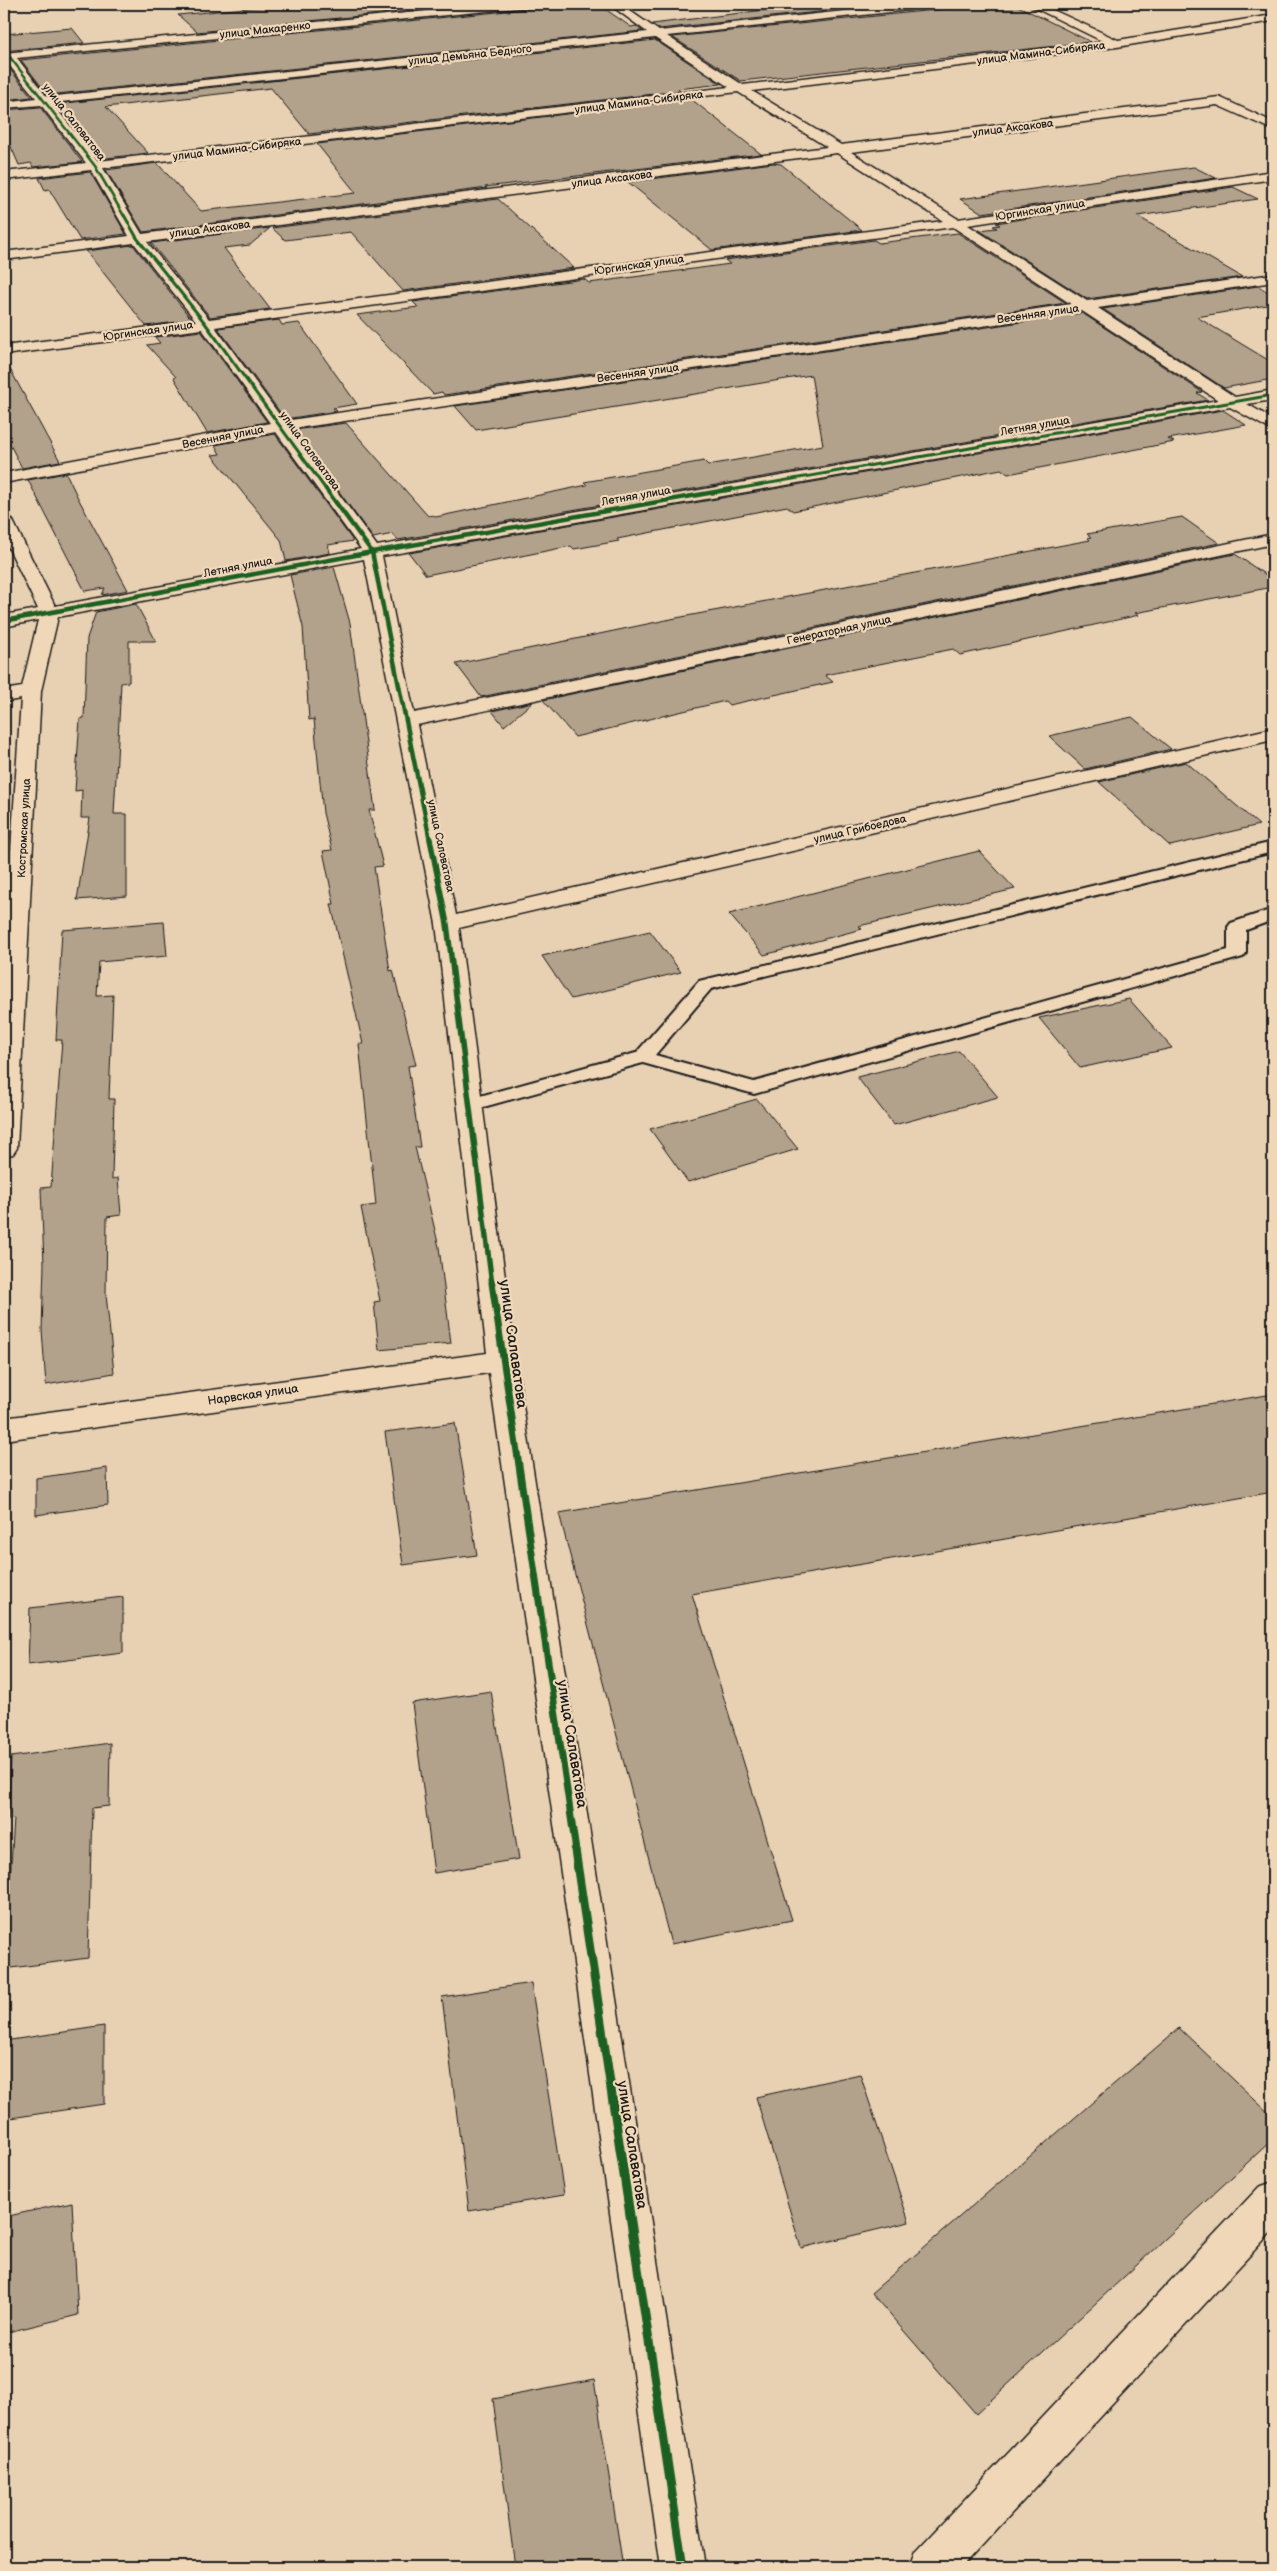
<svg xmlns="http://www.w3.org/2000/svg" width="1277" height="2571" viewBox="0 0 1277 2571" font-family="'Balsamiq Sans',sans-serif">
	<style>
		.building { fill: #b2a18b; stroke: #1c1c1c }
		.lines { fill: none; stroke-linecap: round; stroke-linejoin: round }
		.lane-casing { stroke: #1c1c1c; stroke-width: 4 }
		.street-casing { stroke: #1c1c1c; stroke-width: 3 }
		.lane { fill: #f0d7b8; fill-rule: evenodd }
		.street { fill: #f0d7b8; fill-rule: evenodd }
		.cycleway-far5-casing { stroke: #f0d7b8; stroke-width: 4 }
		.cycleway-far4-casing { stroke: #f0d7b8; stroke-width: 5 }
		.cycleway-far3-casing { stroke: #f0d7b8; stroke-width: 6 }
		.cycleway-far2-casing { stroke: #f0d7b8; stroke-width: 8 }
		.cycleway-far1-casing { stroke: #f0d7b8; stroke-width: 10 }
		.cycleway-casing { stroke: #f0d7b8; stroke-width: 12 }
		.cycleway-far5 { stroke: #1b5e20; stroke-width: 2.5 }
		.cycleway-far4 { stroke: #1b5e20; stroke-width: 3 }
		.cycleway-far3 { stroke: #1b5e20; stroke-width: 4.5 }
		.cycleway-far2 { stroke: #1b5e20; stroke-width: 5.5 }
		.cycleway-far1 { stroke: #1b5e20; stroke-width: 7 }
		.cycleway { stroke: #1b5e20; stroke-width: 9 }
		.labels { text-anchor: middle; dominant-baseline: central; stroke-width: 4.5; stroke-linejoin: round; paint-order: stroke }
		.far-street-label { font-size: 11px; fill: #1c1c1c; stroke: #f0d7b8 }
		.street-label { font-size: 12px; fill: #1c1c1c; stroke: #f0d7b8 }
		.near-street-label { font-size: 15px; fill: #1c1c1c; stroke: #f0d7b8 }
	</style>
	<rect width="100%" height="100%" fill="#e8d0b2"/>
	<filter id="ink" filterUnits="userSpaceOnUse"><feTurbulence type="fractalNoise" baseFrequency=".02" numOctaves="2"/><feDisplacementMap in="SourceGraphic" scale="10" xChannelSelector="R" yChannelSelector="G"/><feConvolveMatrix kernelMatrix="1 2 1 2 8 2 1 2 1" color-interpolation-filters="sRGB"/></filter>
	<g filter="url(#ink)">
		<g class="building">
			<polygon points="285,4 482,4 197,32 178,15"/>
			<polygon points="534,4 598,4 631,27 636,26 642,31 48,95 21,60 527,9"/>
			<polygon points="813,4 827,11 659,29 652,24"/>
			<polygon points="993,4 1014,4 1091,42 741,81 672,37"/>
			<polygon points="72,28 84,43 4,51 4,34"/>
			<polygon points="655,40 721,84 678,89 680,91 309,134 271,88 106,107 148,153 99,159 56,104"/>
			<polygon points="4,62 32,97 4,100"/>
			<polygon points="691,99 761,154 485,187 487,188 143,232 106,170 157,163 201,211 313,198 356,193 317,144"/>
			<polygon points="40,107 82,162 33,167 31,163 19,165 4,131 4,110"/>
			<polygon points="773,163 781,164 862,230 712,250 628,182"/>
			<polygon points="1194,167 1216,178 982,213 960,199"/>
			<polygon points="90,172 126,234 80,240 49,189 45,190 39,178"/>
			<polygon points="1233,187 1258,199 1137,216 1242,277 1087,299 979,230 997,228 993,226 1000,225 996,223"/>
			<polygon points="498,199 574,268 403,291 351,232 285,240 272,228"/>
			<polygon points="270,228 250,245 224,248 270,309 210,317 151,243"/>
			<polygon points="958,233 1066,303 444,395 442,392 433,394 357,315 418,307 413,302 584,279 589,283 730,264 725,260 874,240 879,243"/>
			<polygon points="133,245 192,320 146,326 86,251"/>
			<polygon points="1258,286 1273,295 1273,304 1197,317 1273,363 1273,379 1224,388 1103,309"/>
			<polygon points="1082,313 1202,392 1197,393 1208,400 398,540 393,534 373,538 294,430 346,423 428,516 433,515 436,517 587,485 584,482 704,461 708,465 823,445 811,375 476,430 455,406"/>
			<polygon points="279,320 282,325 299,323 357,404 333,408 337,411 285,419 218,328"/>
			<polygon points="201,331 267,422 207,433 174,378 176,377 147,345 160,343 155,337"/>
			<polygon points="4,358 60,461 22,468 4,433"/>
			<polygon points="1223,410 1246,425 1168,439 1174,442 1008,474 1001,469 793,511 787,506 617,539 619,541 574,549 571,546 426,575 409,553"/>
			<polygon points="275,434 353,541 328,545 330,553 286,561 281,540 212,455 220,454 215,445"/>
			<polygon points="66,473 78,498 128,590 102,595 105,588 85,591 28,480"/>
			<polygon points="1182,517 1219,543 481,697 456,664 671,619 1090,540 1088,538 1091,537 1087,534"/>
			<polygon points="1235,554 1273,580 1273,587 1135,613 1139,615 960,655 953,649 825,675 833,682 729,705 725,701 575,737 543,700"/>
			<polygon points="334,567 350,623 375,810 369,810 383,866 374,867 390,971 393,970 416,1065 408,1066 420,1147 415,1147 439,1247 451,1343 379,1350 374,1302 380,1301 361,1207 376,1205 359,1044 363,1044 331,904 334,904 323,851 332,850 323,813 314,719 309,720 303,627 290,575"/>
			<polygon points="136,604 156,641 129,641 129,682 121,683 114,814 127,814 127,896 77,900 90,818 81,818 82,790 75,791 80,719 84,718 87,638 96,612"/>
			<polygon points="533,702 504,726 492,711"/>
			<polygon points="1132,717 1171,749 1085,769 1049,736"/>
			<polygon points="1186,762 1259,825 1170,846 1099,782"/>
			<polygon points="979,851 1015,889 859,926 862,929 764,955 729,914"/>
			<polygon points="164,922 167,956 99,962 97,996 113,995 109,1099 114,1099 112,1179 118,1178 121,1215 107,1217 106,1294 114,1373 46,1385 42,1330 44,1264 41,1188 51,1187 62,1040 56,1040 62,930"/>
			<polygon points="650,931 681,972 571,999 542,956"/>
			<polygon points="1129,999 1172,1048 1080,1068 1039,1018"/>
			<polygon points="959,1051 998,1097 894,1125 857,1077"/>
			<polygon points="757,1099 798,1149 688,1182 650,1129"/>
			<polygon points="1273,1394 1273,1492 692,1594 792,1920 671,1944 559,1513"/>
			<polygon points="455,1423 477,1555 403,1565 385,1432"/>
			<polygon points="107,1468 108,1505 36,1515 36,1478"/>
			<polygon points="123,1597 123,1653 28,1665 30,1608"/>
			<polygon points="491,1691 519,1859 434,1873 412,1703"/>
			<polygon points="110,1743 109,1806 92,1808 88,1958 4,1969 14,1819 8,1820 11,1757"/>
			<polygon points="531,1983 564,2195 469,2211 442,1997"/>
			<polygon points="104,2026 104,2104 4,2119 4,2041"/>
			<polygon points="1179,2028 1273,2117 1273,2139 976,2414 871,2293"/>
			<polygon points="860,2074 909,2222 801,2248 756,2097"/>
			<polygon points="72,2202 78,2315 4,2333 4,2217"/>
			<polygon points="594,2380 623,2567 515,2567 493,2399"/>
		</g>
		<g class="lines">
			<g class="lane-casing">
				<polygon id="lane" points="1273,842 1273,852 711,989 655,1055 754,1082 1228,950 1228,927 1231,923 1273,909 1273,920 1246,930 1246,953 1243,957 754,1094 643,1063 469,1111 462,1109 459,1105 462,1101 636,1053 699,981"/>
			</g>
			<g class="street-casing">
				<g id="street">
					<path d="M498,4h34l-5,3 -510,51 30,39 600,-65 -38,-28h11l39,27 251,-27h32l-5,3 -270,29 76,49 361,-43 -77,-38h13l78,36 155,-25v6l-156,26 -365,44 89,54 378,-48 54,25v8l-56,-25 -366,47 107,67 315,-48v8l-305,46 119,76 186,-27v8l-175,26 137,89 38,-7v10l-26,4 26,15v12l-43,-24 -848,149 32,157 859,-179v10l-856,181 39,190 817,-187v12l-814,188 57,433 189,1206h-44l-172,-1194 -485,67v-22l483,-65 -51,-429 -72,-365 -306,58 -17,74 -24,457 -4,6 -9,2v-200l17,-257 -17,3v-12l18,-3 16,-67 -34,7v-12l34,-6 -34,-71v-22l6,1 3,4 42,85 306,-57 -85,-117 -272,51v-10l266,-50 -68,-94 -198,26v-9l192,-25 -62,-78 -130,17v-8l125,-16 -38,-66 -87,10v-8l82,-9 -45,-58 -37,3v-6l32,-4 -32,-39v-6zM655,38l74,49 -631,74 -46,-58zM738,92l89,55 -685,87 -39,-66zM837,153l106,68 -734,98 -62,-77zM953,227l118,77 -787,117 -69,-94zM1082,311l136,89 -841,146 -86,-117z"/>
					<polygon points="1273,2182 1273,2230 962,2567 910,2567 916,2551 1259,2187"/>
				</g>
			</g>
			<use href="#lane" class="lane"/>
			<use href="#street" class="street"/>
			<g class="cycleway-far5-casing">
				<polyline id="cycleway-far5" points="9,56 95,166 124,216"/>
			</g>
			<g class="cycleway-far4-casing">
				<g id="cycleway-far4">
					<polyline points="124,215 137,238 205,323 327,491"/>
					<polyline points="725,491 1273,395"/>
				</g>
			</g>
			<g class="cycleway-far3-casing">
				<g id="cycleway-far3">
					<polyline points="326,489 372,552 430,840"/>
					<polyline points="4,621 372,552 732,489"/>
				</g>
			</g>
			<g class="cycleway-far2-casing">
				<polyline id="cycleway-far2" points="430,839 447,924 492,1285"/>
			</g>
			<g class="cycleway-far1-casing">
				<polyline id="cycleway-far1" points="492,1283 576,1851"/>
			</g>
			<g class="cycleway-casing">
				<polyline id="cycleway" points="575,1850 683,2567"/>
			</g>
			<use href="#cycleway-far5" class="cycleway-far5"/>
			<use href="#cycleway-far4" class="cycleway-far4"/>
			<use href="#cycleway-far3" class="cycleway-far3"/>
			<use href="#cycleway-far2" class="cycleway-far2"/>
			<use href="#cycleway-far1" class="cycleway-far1"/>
			<use href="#cycleway" class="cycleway"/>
		</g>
	</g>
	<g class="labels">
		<g class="far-street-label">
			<text transform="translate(265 30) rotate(-6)">улица Макаренко</text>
			<text transform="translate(1041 53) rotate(-7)">улица Мамина-Сибиряка</text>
			<text transform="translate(470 55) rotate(-6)">улица Демьяна Бедного</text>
			<text transform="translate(639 102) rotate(-7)">улица Мамина-Сибиряка</text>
			<text transform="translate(74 122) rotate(52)">улица Саловатова</text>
			<text transform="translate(1013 128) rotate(-7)">улица Аксакова</text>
			<text transform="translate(237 149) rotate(-7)">улица Мамина-Сибиряка</text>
			<text transform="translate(612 179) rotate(-7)">улица Аксакова</text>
			<text transform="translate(1040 210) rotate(-9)">Юргинская улица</text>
			<text transform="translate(210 229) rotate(-7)">улица Аксакова</text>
			<text transform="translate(639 265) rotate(-8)">Юргинская улица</text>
			<text transform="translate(1038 314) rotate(-8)">Весенняя улица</text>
			<text transform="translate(148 331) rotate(-8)">Юргинская улица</text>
			<text transform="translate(638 373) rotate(-8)">Весенняя улица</text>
			<text transform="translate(1035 426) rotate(-10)">Летняя улица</text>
			<text transform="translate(223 437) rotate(-11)">Весенняя улица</text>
			<text transform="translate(310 451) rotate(54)">улица Саловатова</text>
			<text transform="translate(636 496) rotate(-10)">Летняя улица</text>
			<text transform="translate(238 567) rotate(-11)">Летняя улица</text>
			<text transform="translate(839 630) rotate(-12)">Генераторная улица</text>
			<text transform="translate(24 828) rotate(-87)">Костромская улица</text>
			<text transform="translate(860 829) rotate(-13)">улица Грибоедова</text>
			<text transform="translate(441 846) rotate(78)">улица Саловатова</text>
		</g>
		<g class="street-label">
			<text transform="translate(253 1395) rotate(-8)">Нарвская улица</text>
		</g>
		<g class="near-street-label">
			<text transform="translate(513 1344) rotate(82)">улица Салаватова</text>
			<text transform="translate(572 1744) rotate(81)">улица Салаватова</text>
			<text transform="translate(632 2145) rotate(81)">улица Салаватова</text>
		</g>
	</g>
	<rect width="1277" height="2571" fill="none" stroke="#f0d7b8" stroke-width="20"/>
	<rect x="10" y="10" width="1257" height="2551" fill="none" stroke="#1c1c1c" stroke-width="2" filter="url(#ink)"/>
</svg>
